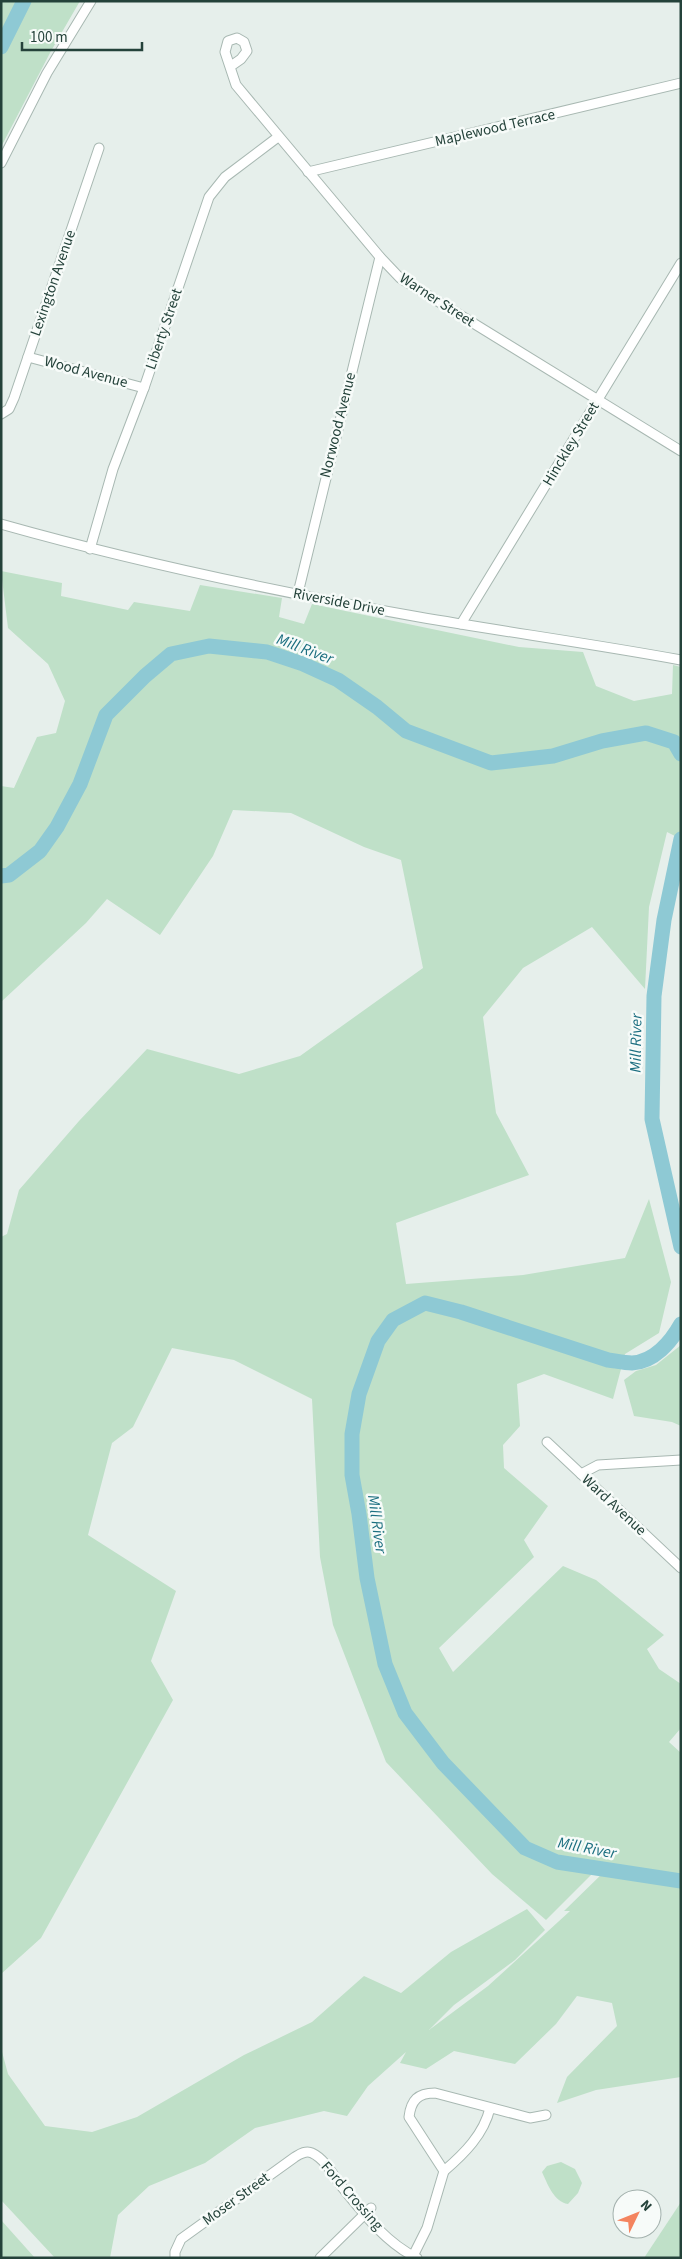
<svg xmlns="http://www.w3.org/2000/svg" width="682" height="2259" viewBox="0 0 682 2259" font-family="'Source Sans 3',sans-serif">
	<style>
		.green { fill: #bfe0c8 }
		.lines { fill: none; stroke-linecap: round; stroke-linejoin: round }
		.river { stroke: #8ec9d4; stroke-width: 15 }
		.minor-casing { stroke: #a8b8b2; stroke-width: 11 }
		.minor { stroke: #fff; stroke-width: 9 }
		.labels { text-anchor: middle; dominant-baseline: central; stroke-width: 5; stroke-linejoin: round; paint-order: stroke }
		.street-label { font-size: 15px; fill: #24423a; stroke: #f7fbf9 }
		.water-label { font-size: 16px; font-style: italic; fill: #1c6f80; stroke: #f7fbf9 }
	</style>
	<rect width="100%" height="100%" fill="#e6efeb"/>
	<g class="green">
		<polygon points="1,1 80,1 51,51 1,147"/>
		<polygon points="1,571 62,583 61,596 128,610 134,602 190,611 200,585 282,598 279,617 304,624 312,604 519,647 583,652 596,686 634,701 672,694 673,665 681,667 681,839 667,832 649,907 645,989 592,927 523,968 483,1017 496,1113 529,1175 396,1223 406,1284 523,1275 625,1258 649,1199 671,1282 659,1333 625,1354 613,1399 544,1374 517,1384 520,1426 503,1445 504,1468 548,1506 524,1540 534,1557 439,1648 453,1672 563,1566 596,1580 664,1635 647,1649 659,1669 681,1684 681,1728 669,1742 681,1753 681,2077 596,2090 557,2103 567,2077 617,2026 612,2003 577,1996 556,2024 515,2064 454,2051 426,2069 400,2063 406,2052 368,2086 347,2116 324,2111 255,2128 205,2163 149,2186 118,2215 110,2258 55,2258 1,2200 1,2048 8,2074 45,2126 92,2132 137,2117 244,2055 312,2022 364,1976 401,1993 451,1952 527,1909 545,1930 515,1960 454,2005 429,2030 488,1986 570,1911 564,1911 607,1869 598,1868 546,1920 492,1874 386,1762 333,1625 320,1557 312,1399 234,1360 172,1348 133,1427 112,1443 88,1535 176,1591 151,1661 173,1700 41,1938 1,1974 1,1237 7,1234 19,1190 79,1121 147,1049 239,1074 300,1056 423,968 401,860 364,847 291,813 233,810 213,856 160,935 107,899 86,923 1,1002 1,786 14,788 37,737 56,733 65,701 48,664 8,628"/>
		<polygon points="681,1345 681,1426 672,1422 634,1416 624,1380 636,1371 656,1365"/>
		<path d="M561,2162l14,7 7,14 -4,10 -10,11c-14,-2 -21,-21 -26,-32l5,-6z"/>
		<polygon points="681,2202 681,2258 644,2258"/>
		<polygon points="1,2220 35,2258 1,2258"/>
	</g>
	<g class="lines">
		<g class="river">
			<polyline points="1,47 24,1"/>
			<polyline points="681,839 664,920 654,996 652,1119 681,1247"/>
			<polyline points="1,876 9,875 40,851 57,827 80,784 106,715 145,676 171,654 209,646 267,652 303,664 338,680 377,707 406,731 491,763 553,756 602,741 646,733 674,742 681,754"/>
			<path d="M681,1324c-10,18 -27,38 -49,39 -8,0 -16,-2 -24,-3l-147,-48 -36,-9 -32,17 -15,21 -19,53 -7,40v41l7,39 8,64 18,86 20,49 38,50 82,85 32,14 124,19"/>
		</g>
		<g class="minor-casing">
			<g id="minor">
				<polyline points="231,66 241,59 247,51 244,42 237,38 228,41 225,52 236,85 380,257 400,278 681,451"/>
				<polyline points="1,163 47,73 91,1"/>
				<polyline points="308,172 681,83"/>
				<polyline points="28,357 144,388"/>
				<polyline points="1,414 9,409 14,398 99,148"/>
				<path d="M1,524c138,39 277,68 418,93 87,15 175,27 262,43"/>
				<polyline points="90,549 113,469 144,388 209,197 225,177 278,137"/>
				<polyline points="298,593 380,257"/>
				<polyline points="461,624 681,263"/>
				<polyline points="547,1442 681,1568"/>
				<polyline points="581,1474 598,1465 681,1460"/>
				<path d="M490,2108c-6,26 -26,46 -46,63l-35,-54c2,-17 9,-24 26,-24l95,25 16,-3"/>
				<path d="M175,2258v-6l6,-13 114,-82c5,-3 11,-7 17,-4 13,6 22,23 30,34 21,26 44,56 75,71"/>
				<polyline points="320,2258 371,2208"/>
				<polyline points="412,2258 427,2228 444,2171"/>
			</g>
		</g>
		<use href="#minor" class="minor"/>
	</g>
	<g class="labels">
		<g class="street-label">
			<text transform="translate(495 128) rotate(-13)">Maplewood Terrace</text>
			<text transform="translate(53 283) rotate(-71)">Lexington Avenue</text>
			<text transform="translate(437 300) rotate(33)">Warner Street</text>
			<text transform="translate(164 329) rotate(-71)">Liberty Street</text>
			<text transform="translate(86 372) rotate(15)">Wood Avenue</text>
			<text transform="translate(338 425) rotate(-76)">Norwood Avenue</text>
			<text transform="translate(571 444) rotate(-59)">Hinckley Street</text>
			<text transform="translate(339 602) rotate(11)">Riverside Drive</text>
			<text transform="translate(614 1505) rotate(43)">Ward Avenue</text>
			<text transform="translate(352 2196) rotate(49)">Ford Crossing</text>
			<text transform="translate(236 2199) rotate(-36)">Moser Street</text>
		</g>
		<g class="water-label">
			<text transform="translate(305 649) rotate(21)">Mill River</text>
			<text transform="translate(636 1043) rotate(-89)">Mill River</text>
			<text transform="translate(377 1524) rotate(82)">Mill River</text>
			<text transform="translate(587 1848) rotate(11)">Mill River</text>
		</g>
	</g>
	<rect width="682" height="2259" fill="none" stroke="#24423a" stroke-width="5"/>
	<g transform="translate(637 2214) rotate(47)"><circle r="24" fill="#f7fbf9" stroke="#a3b1ad"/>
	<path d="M0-4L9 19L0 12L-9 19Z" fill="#f4845f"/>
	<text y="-8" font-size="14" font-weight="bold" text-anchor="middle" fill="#24423a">N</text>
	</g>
	<path d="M22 42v8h120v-8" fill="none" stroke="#24423a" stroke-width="2.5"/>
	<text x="30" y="42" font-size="15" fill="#24423a" stroke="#f7fbf9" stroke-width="4" paint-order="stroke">100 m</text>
</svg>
